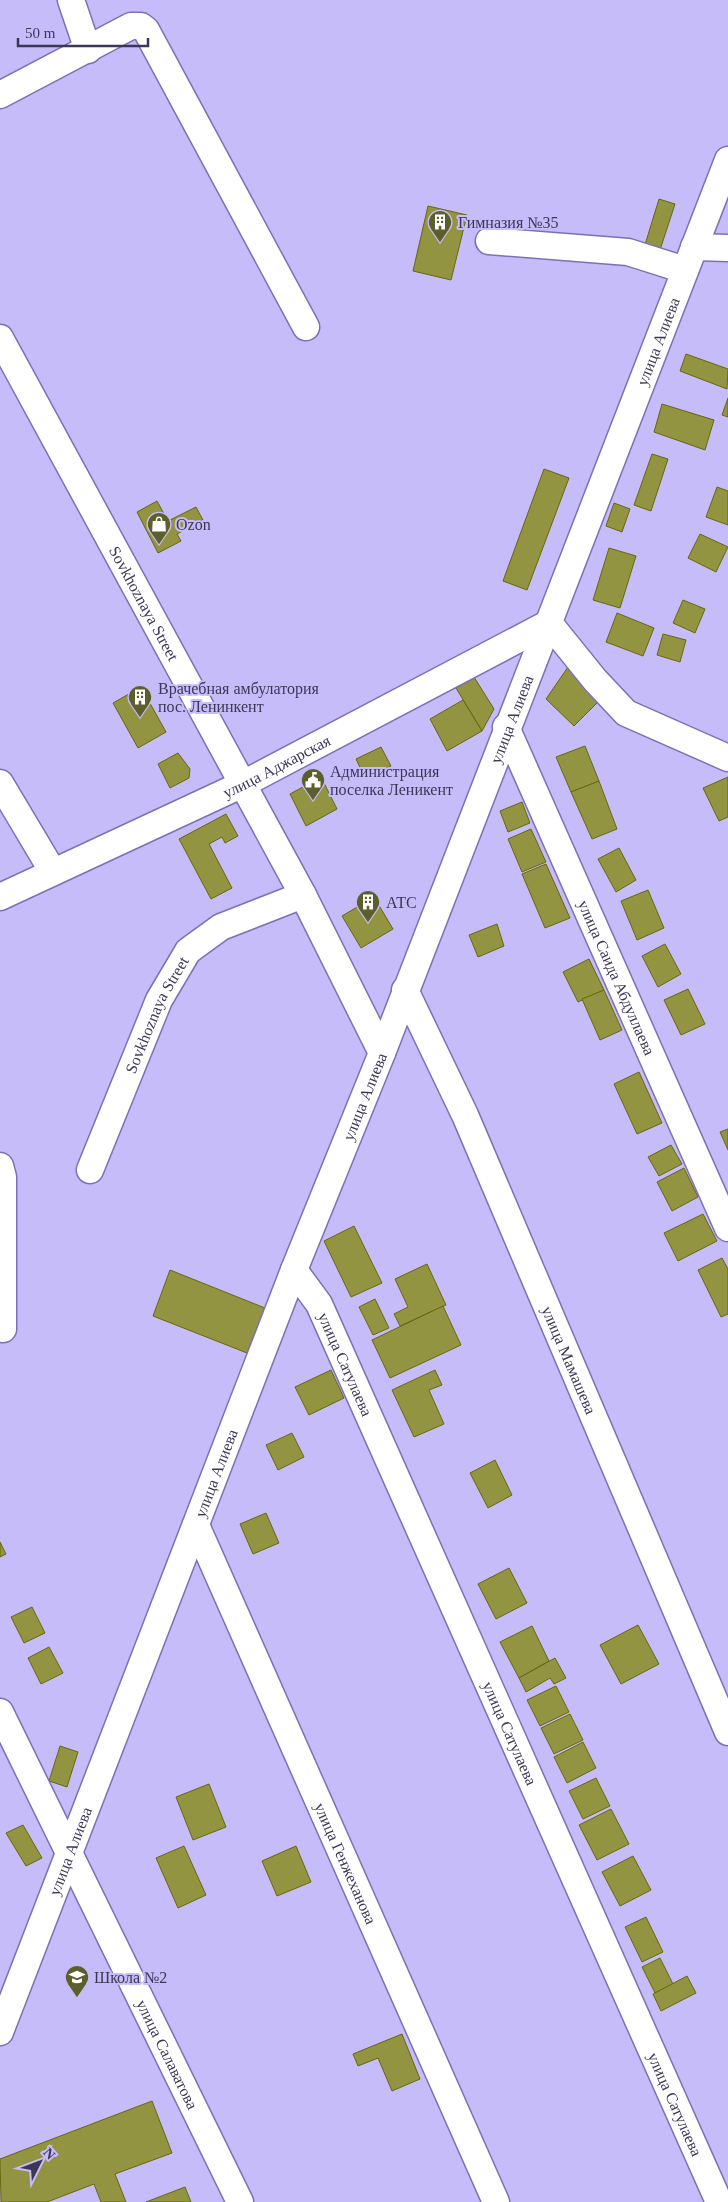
<svg xmlns="http://www.w3.org/2000/svg" width="728" height="2202" viewBox="0 0 728 2202" font-family="Georgia,serif">
	<style>
		.building { fill: #929441; stroke: #676809 }
		.lines { fill: none; stroke-linecap: round; stroke-linejoin: round }
		.minor-casing { stroke: #7c70b7; stroke-width: 29 }
		.minor { stroke: #fff; stroke-width: 26 }
		.labels { text-anchor: middle; dominant-baseline: central; stroke-width: 4; stroke-linejoin: round; paint-order: stroke }
		.poi-label { font-size: 16px; fill: #3c3756; stroke: #c5bcf9; text-anchor: start }
		.street-label { font-size: 16px; fill: #3c3756; stroke: #c5bcf9 }
	</style>
	<rect width="100%" height="100%" fill="#c5bcf9"/>
	<g class="building">
		<polygon points="659,199 675,204 659,253 644,248"/>
		<polygon points="428,206 467,215 451,280 413,271"/>
		<polygon points="686,354 728,369 727,389 680,371"/>
		<polygon points="728,398 728,417 722,415"/>
		<polygon points="662,404 714,420 705,450 654,432"/>
		<polygon points="652,454 668,459 651,511 634,505"/>
		<polygon points="544,469 569,478 527,590 503,581"/>
		<polygon points="717,487 728,491 728,525 706,517"/>
		<polygon points="157,501 168,521 196,507 203,520 177,534 181,541 158,553 137,512"/>
		<polygon points="614,503 630,509 622,532 606,526"/>
		<polygon points="700,534 728,547 716,572 688,558"/>
		<polygon points="609,548 636,556 620,608 593,600"/>
		<polygon points="683,600 705,609 695,633 673,623"/>
		<polygon points="617,613 654,628 643,656 606,642"/>
		<polygon points="663,634 686,640 680,662 657,655"/>
		<polygon points="568,667 601,699 574,726 546,699"/>
		<polygon points="474,677 494,709 482,731 456,688"/>
		<polygon points="141,687 166,732 138,748 113,703"/>
		<polygon points="463,700 482,731 447,751 430,719"/>
		<polygon points="585,746 599,781 571,792 556,757"/>
		<polygon points="381,747 391,766 365,778 356,759"/>
		<polygon points="178,753 190,769 189,778 170,788 158,764"/>
		<polygon points="321,777 337,809 306,826 290,794"/>
		<polygon points="728,777 728,817 719,821 703,788"/>
		<polygon points="599,781 617,829 592,839 571,792"/>
		<polygon points="522,802 530,823 508,832 500,811"/>
		<polygon points="226,814 238,836 225,843 222,837 209,844 232,888 211,899 179,839"/>
		<polygon points="531,829 546,862 522,872 508,839"/>
		<polygon points="619,848 636,880 616,892 598,859"/>
		<polygon points="546,864 570,918 545,928 522,874"/>
		<polygon points="648,890 664,928 637,940 621,901"/>
		<polygon points="374,897 393,929 361,948 342,916"/>
		<polygon points="497,924 504,946 478,957 469,935"/>
		<polygon points="665,944 681,974 658,987 642,956"/>
		<polygon points="589,959 604,990 578,1002 563,972"/>
		<polygon points="688,989 705,1024 681,1035 664,1000"/>
		<polygon points="604,990 622,1030 600,1040 582,999"/>
		<polygon points="639,1072 662,1123 637,1134 614,1084"/>
		<polygon points="728,1129 728,1150 720,1132"/>
		<polygon points="671,1145 682,1164 659,1176 648,1157"/>
		<polygon points="684,1168 698,1197 672,1211 657,1182"/>
		<polygon points="703,1214 717,1241 678,1261 664,1233"/>
		<polygon points="354,1226 382,1283 351,1297 324,1241"/>
		<polygon points="722,1258 728,1269 728,1314 721,1317 698,1270"/>
		<polygon points="427,1264 446,1305 400,1326 394,1314 408,1307 395,1279"/>
		<polygon points="170,1270 265,1308 247,1353 153,1316"/>
		<polygon points="375,1299 389,1328 373,1335 359,1307"/>
		<polygon points="443,1306 461,1345 390,1378 372,1340"/>
		<polygon points="331,1370 344,1398 309,1415 295,1387"/>
		<polygon points="435,1370 442,1385 429,1390 444,1424 414,1437 392,1390"/>
		<polygon points="292,1433 304,1457 278,1470 266,1445"/>
		<polygon points="495,1460 512,1495 488,1508 470,1473"/>
		<polygon points="266,1513 279,1543 253,1554 240,1524"/>
		<polygon points="0,1542 6,1554 0,1557"/>
		<polygon points="509,1568 527,1603 496,1619 478,1584"/>
		<polygon points="32,1607 45,1633 24,1643 11,1617"/>
		<polygon points="638,1625 659,1664 621,1684 600,1645"/>
		<polygon points="532,1626 549,1661 519,1678 500,1642"/>
		<polygon points="49,1647 63,1673 41,1684 28,1658"/>
		<polygon points="555,1658 566,1678 554,1684 550,1678 526,1692 519,1678"/>
		<polygon points="556,1686 569,1712 540,1726 527,1700"/>
		<polygon points="570,1714 583,1740 554,1754 541,1728"/>
		<polygon points="583,1742 596,1768 567,1783 554,1757"/>
		<polygon points="60,1746 78,1752 67,1787 49,1781"/>
		<polygon points="596,1778 610,1806 583,1819 569,1791"/>
		<polygon points="209,1784 226,1827 193,1840 176,1797"/>
		<polygon points="611,1809 629,1844 597,1860 579,1825"/>
		<polygon points="23,1825 42,1858 26,1866 6,1833"/>
		<polygon points="184,1846 206,1895 178,1908 156,1858"/>
		<polygon points="296,1846 311,1882 277,1896 262,1861"/>
		<polygon points="633,1856 651,1890 620,1906 602,1872"/>
		<polygon points="646,1917 663,1952 642,1962 625,1927"/>
		<polygon points="660,1958 673,1984 655,1993 642,1967"/>
		<polygon points="687,1976 696,1993 661,2011 653,1994"/>
		<polygon points="402,2034 420,2079 392,2091 378,2058 358,2066 353,2054"/>
		<polygon points="152,2101 172,2153 115,2174 126,2202 101,2202 94,2184 47,2202 1,2202 0,2159"/>
		<polygon points="185,2187 191,2202 146,2202"/>
	</g>
	<g class="lines">
		<g class="minor-casing">
			<g id="minor">
				<polyline points="71,0 88,50"/>
				<polyline points="0,95 131,26 141,26 146,30 306,327"/>
				<polyline points="489,241 628,252 685,270"/>
				<polyline points="694,247 728,248"/>
				<path id="s1" d="M0,338l303,557 79,158"/>
				<path id="s2" d="M506,727l222,501"/>
				<polyline points="0,783 53,872"/>
				<path id="s3" d="M0,897l243,-113 306,-161 46,57 31,33 102,45"/>
				<path id="s4" d="M405,990l60,125 263,617"/>
				<polyline points="0,1166 3,1177 3,1329"/>
				<path id="s5" d="M90,1170l69,-170 29,-49 33,-24 82,-32"/>
				<path id="s6" d="M294,1270l25,34 400,898"/>
				<path id="s7" d="M196,1525l300,677"/>
				<path id="s8" d="M0,1712l240,490"/>
				<path id="s9" d="M0,2032l294,-762 88,-217 346,-893"/>
			</g>
		</g>
		<use href="#minor" class="minor"/>
	</g>
	<defs>
		<g id="building-pin" transform="scale(1.25)"><path d="M0 17L-7.5 6A9.5 9.5 0 1 1 7.5 6Z" fill="#5c5e2b" stroke="#c5bcf9"/><path d="M-4-6H4V6H1V3H-1V6H-4ZM-2.5-4.3h1.7v1.8h-1.7ZM.8-4.3h1.7v1.8H.8ZM-2.5-1h1.7V.8h-1.7ZM.8-1h1.7V.8H.8Z" fill="#fff"/></g>
		<g id="shop-pin" transform="scale(1.25)"><path d="M0 17L-7.5 6A9.5 9.5 0 1 1 7.5 6Z" fill="#5c5e2b" stroke="#c5bcf9"/><path d="M-5-2.5h2.3a2.7 3.5 0 0 1 5.4 0H5L5.5 6h-11ZM-1.5-2.5h3a1.5 2.3 0 0 0-3 0Z" fill="#fff"/></g>
		<g id="civic-pin" transform="scale(1.25)"><path d="M0 17L-7.5 6A9.5 9.5 0 1 1 7.5 6Z" fill="#5c5e2b" stroke="#c5bcf9"/><path d="M-.6-6.5H3V-4.5H.6V-3L4-1V1h2V6H-6V1h2V-1L-.6-3ZM-1.2 2.5V6h2.4V2.5Z" fill="#fff"/></g>
		<g id="school-pin" transform="scale(1.25)"><path d="M0 17L-7.5 6A9.5 9.5 0 1 1 7.5 6Z" fill="#5c5e2b" stroke="#c5bcf9"/><path d="M0-5L7-2L0 1L-7-2ZM-4 1L0 2.5L4 1V4Q0 6-4 4Z" fill="#fff"/></g>
	</defs>
	<g fill-rule="evenodd">
		<use href="#building-pin" x="440" y="222"/>
		<use href="#shop-pin" x="159" y="524"/>
		<use href="#building-pin" x="140" y="697"/>
		<use href="#civic-pin" x="313" y="780"/>
		<use href="#building-pin" x="368" y="902"/>
		<use href="#school-pin" x="77" y="1977"/>
	</g>
	<g class="labels">
		<g class="poi-label">
			<text x="458" y="222">Гимназия №35</text>
			<text x="176" y="524">Ozon</text>
			<text x="158" y="688">Врачебная амбулатория<tspan x="158" dy="18">пос. Ленинкент</tspan></text>
			<text x="330" y="771">Администрация<tspan x="330" dy="18">поселка Леникент</tspan></text>
			<text x="386" y="902">АТС</text>
			<text x="94" y="1977">Школа №2</text>
		</g>
		<g class="street-label">
			<text stroke="none"><textPath href="#s9" startOffset="1814">улица Алиева</textPath></text>
			<text stroke="none"><textPath href="#s1" startOffset="302">Sovkhoznaya Street</textPath></text>
			<text stroke="none"><textPath href="#s9" startOffset="1409">улица Алиева</textPath></text>
			<text stroke="none"><textPath href="#s3" startOffset="306">улица Аджарская</textPath></text>
			<text stroke="none"><textPath href="#s2" startOffset="274">улица Саида Абдуллаева</textPath></text>
			<text stroke="none"><textPath href="#s5" startOffset="169">Sovkhoznaya Street</textPath></text>
			<text stroke="none"><textPath href="#s9" startOffset="1004">улица Алиева</textPath></text>
			<text stroke="none"><textPath href="#s4" startOffset="405">улица Мамашева</textPath></text>
			<text stroke="none"><textPath href="#s6" startOffset="108">улица Сатулаева</textPath></text>
			<text stroke="none"><textPath href="#s9" startOffset="599">улица Алиева</textPath></text>
			<text stroke="none"><textPath href="#s6" startOffset="512">улица Сатулаева</textPath></text>
			<text stroke="none"><textPath href="#s9" startOffset="194">улица Алиева</textPath></text>
			<text stroke="none"><textPath href="#s7" startOffset="370">улица Генжеханова</textPath></text>
			<text stroke="none"><textPath href="#s8" startOffset="381">улица Салаватова</textPath></text>
			<text stroke="none"><textPath href="#s6" startOffset="918">улица Сатулаева</textPath></text>
		</g>
	</g>
	<g transform="translate(40 2162) rotate(48)" stroke="#c5bcf9" stroke-width="4" paint-order="stroke">
	<path d="M0-4L9 19L0 12L-9 19Z" fill="#3c3756"/>
	<text y="-8" font-size="14" font-weight="bold" text-anchor="middle" fill="#3c3756">N</text>
	</g>
	<path d="M18 38v8h130v-8" fill="none" stroke="#3c3756" stroke-width="2.5"/>
	<text x="25" y="38" font-size="15" fill="#3c3756" stroke="#c5bcf9" stroke-width="4" paint-order="stroke">50 m</text>
</svg>
